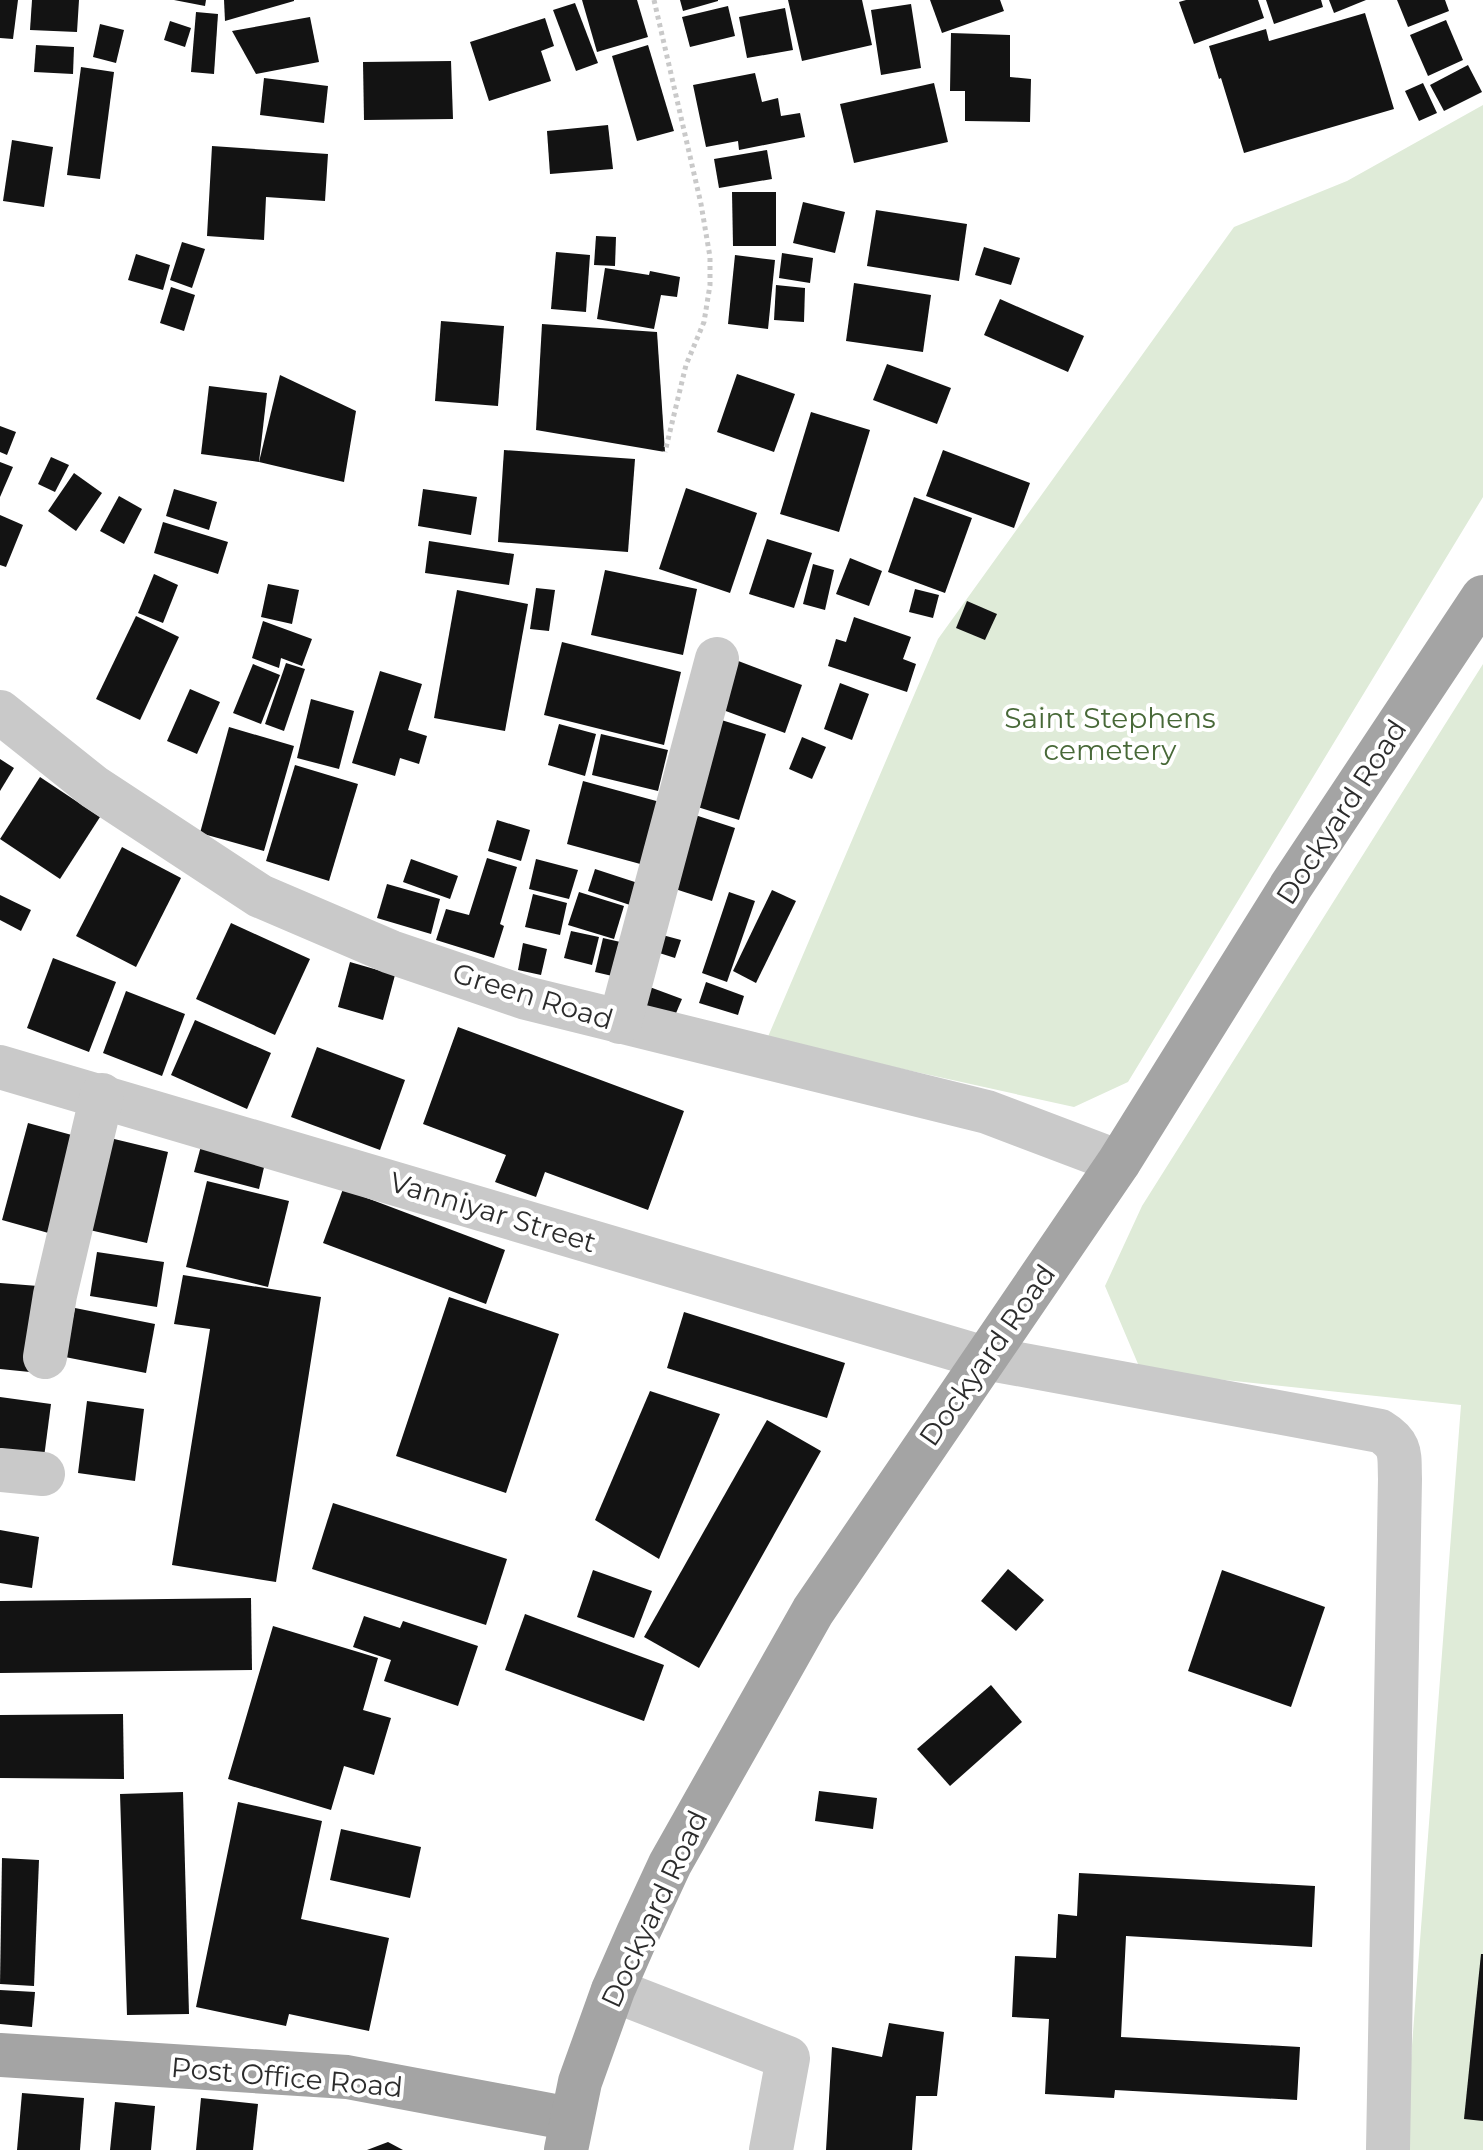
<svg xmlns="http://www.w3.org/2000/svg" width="1483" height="2150" viewBox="0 0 1483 2150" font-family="Montserrat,sans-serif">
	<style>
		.green { fill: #dfebd8 }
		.building { fill: #131313 }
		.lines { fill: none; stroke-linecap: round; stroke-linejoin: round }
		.path { stroke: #c9c9c9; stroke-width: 5; stroke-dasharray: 4 4; stroke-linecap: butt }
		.minor { stroke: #c9c9c9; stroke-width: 44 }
		.major { stroke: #a4a4a4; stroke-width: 44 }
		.labels { text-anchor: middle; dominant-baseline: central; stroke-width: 8; stroke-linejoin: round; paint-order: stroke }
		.park-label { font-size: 28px; fill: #486938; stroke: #fff }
		.street-label { font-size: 28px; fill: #2c2c2c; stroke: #fff }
	</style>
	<rect width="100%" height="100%" fill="#fff"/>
	<g class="green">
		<polygon points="1483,105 1483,497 1128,1082 1074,1107 767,1039 938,639 1234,227 1347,181"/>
		<polygon points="1483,664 1483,2150 1404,2150 1461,1405 1141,1371 1105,1286 1142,1206"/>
	</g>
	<g class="building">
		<polygon points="0,0 18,0 13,39 0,38"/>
		<polygon points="32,0 79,0 77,32 30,30"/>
		<polygon points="174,0 206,0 205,6"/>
		<polygon points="224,0 294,0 294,1 225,21"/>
		<polygon points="582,0 637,0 648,37 597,52"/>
		<polygon points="680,0 718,0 718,1 683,11"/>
		<polygon points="788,0 862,0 872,45 802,61"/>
		<polygon points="930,0 1000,0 1004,11 942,33"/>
		<polygon points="1186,0 1258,0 1264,18 1194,44 1179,2"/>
		<polygon points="1266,0 1321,0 1323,7 1274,24"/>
		<polygon points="1329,0 1366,0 1334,13"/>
		<polygon points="1397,0 1445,0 1449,11 1408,27"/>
		<polygon points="575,3 598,63 576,71 553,10"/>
		<polygon points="911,4 921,68 881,75 871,10"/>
		<polygon points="728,6 735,36 690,47 682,17"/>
		<polygon points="785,8 793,50 747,58 739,17"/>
		<polygon points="196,12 218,14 214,74 191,72"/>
		<polygon points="1365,13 1394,109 1244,153 1221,78 1219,79 1209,46 1266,29 1269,41"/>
		<polygon points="310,17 319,62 256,74 232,31"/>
		<polygon points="545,18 554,46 541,51 551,81 489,101 470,42"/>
		<polygon points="1446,20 1463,60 1428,76 1410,35"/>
		<polygon points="170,21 191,28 185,47 164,40"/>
		<polygon points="100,24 124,30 116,63 93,57"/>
		<polygon points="951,33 1010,35 1010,77 1031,79 1030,122 965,121 965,91 950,91"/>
		<polygon points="36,45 74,47 73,74 34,72"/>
		<polygon points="648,45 674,131 637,141 612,56"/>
		<polygon points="451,61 453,119 364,120 363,62"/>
		<polygon points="1468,65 1482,92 1444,111 1430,85"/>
		<polygon points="81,67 114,72 100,179 67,175"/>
		<polygon points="755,73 762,102 778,98 781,116 800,113 805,137 739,150 738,141 706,147 693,85"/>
		<polygon points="264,78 328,86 324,123 260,115"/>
		<polygon points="934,83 948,142 854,163 840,104"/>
		<polygon points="1423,83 1437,113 1419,121 1405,91"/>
		<polygon points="608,125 613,169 550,174 547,131"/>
		<polygon points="12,140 53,147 44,207 3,201"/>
		<polygon points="212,146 328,154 325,201 266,197 264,240 207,236"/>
		<polygon points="767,150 772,179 719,188 714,159"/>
		<polygon points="732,192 776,192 776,246 733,246"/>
		<polygon points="803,202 845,212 835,253 793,243"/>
		<polygon points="876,210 967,224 959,281 867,266"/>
		<polygon points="596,236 616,237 615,266 594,265"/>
		<polygon points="182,242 205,249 192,288 170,280"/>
		<polygon points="984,247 1020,258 1011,285 975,275"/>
		<polygon points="556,252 590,255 586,312 551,309"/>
		<polygon points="782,253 813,258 810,283 779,278"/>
		<polygon points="136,254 170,265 163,290 128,280"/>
		<polygon points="735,255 775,260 768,329 728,324"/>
		<polygon points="605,268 649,275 650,271 680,277 677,297 661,295 654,329 597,319"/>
		<polygon points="854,283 931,295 923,352 846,341"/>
		<polygon points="776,285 805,288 804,322 774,320"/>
		<polygon points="171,287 195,295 184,331 160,323"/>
		<polygon points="1000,299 1084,336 1068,372 984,335"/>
		<polygon points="441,321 504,326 498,406 435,401"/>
		<polygon points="542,324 657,332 665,452 536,430"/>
		<polygon points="887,364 951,388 937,424 873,400"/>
		<polygon points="737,374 795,394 774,452 717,432"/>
		<polygon points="280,375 356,411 344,482 259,462"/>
		<polygon points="209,386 267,393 259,462 201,454"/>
		<polygon points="811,412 870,430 839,532 780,514"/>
		<polygon points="0,426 16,432 7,455 0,452"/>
		<polygon points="504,450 635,459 628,552 498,542"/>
		<polygon points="943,450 1030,483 1014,528 926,496"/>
		<polygon points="51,457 69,465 55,492 38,484"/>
		<polygon points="0,462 13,467 0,497"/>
		<polygon points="74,473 102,493 76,531 48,511"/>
		<polygon points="686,488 757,513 730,593 659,569"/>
		<polygon points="174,489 217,502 209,530 166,516"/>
		<polygon points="423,489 477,497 471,535 418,526"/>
		<polygon points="119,496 142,509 124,544 100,531"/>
		<polygon points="914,497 972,518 945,593 888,572"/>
		<polygon points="0,515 23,525 6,567 0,565"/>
		<polygon points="163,522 228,542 218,574 154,553"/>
		<polygon points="767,539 812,553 794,608 749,594"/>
		<polygon points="429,541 514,554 509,585 425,573"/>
		<polygon points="850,558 882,571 869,606 836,594"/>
		<polygon points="813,564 834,570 825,610 803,604"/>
		<polygon points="605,570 697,589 683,655 591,635"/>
		<polygon points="154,574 178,585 163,623 138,613"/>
		<polygon points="268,584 299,590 292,624 261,617"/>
		<polygon points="536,588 555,590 549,631 530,629"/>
		<polygon points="915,589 939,595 933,618 909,612"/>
		<polygon points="457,590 528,604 505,731 434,718"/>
		<polygon points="967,601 997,614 985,640 956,628"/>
		<polygon points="136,616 179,637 140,720 96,699"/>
		<polygon points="854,617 911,637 903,659 916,664 907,692 828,666 836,639 846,642"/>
		<polygon points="263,621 312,639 302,666 281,658 279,668 252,658"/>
		<polygon points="562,642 681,672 664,745 544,715"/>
		<polygon points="733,659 802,685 785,733 715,707"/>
		<polygon points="286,663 305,669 284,731 265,724"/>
		<polygon points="253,664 280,675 261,724 233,713"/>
		<polygon points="380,671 422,684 408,730 427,736 419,764 400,758 395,776 352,763"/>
		<polygon points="840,683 869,694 852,740 824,729"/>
		<polygon points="190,689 220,702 197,754 167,741"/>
		<polygon points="311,699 354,711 339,769 297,758"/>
		<polygon points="715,718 766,734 739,820 688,804"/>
		<polygon points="559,724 596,734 585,776 548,765"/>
		<polygon points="229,727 294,746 264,851 200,833"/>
		<polygon points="601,734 668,750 658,791 592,775"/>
		<polygon points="802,737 826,747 812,779 789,769"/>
		<polygon points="0,759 14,768 0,791"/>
		<polygon points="295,765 358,784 329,881 266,861"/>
		<polygon points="40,777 100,817 60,879 0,839"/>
		<polygon points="583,781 671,805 655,868 567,844"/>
		<polygon points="689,813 735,828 712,901 666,886"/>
		<polygon points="497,820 530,830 521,861 488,851"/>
		<polygon points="122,847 181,878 136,967 76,936"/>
		<polygon points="487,858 517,867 500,924 504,926 494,958 436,940 446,909 469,915"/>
		<polygon points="411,859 458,876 450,899 403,882"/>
		<polygon points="536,859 578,870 569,899 529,889"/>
		<polygon points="595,869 644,885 636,907 588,891"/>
		<polygon points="387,884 440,899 431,934 377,918"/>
		<polygon points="772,890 796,901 756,983 733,971"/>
		<polygon points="579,892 624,906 614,939 568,925"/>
		<polygon points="729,892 755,901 727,982 702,973"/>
		<polygon points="533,894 567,903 560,935 525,927"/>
		<polygon points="0,895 31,910 21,931 0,920"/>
		<polygon points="231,923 310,959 275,1035 196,999"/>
		<polygon points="571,931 599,937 592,965 564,958"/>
		<polygon points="655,933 681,940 675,958 650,950"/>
		<polygon points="603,938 629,944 621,978 595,972"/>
		<polygon points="523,943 547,949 541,975 518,970"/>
		<polygon points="53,958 116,982 89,1052 27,1028"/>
		<polygon points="350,962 395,975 383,1020 338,1007"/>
		<polygon points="706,982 744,996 738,1015 699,1003"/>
		<polygon points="647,986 682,999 674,1018 640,1005"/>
		<polygon points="126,991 185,1014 162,1076 103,1053"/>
		<polygon points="195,1020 271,1053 247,1109 171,1075"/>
		<polygon points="458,1027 684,1111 648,1210 545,1172 536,1197 495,1182 506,1155 423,1124"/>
		<polygon points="317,1047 405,1080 380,1150 291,1117"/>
		<polygon points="28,1123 79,1137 52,1234 2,1220"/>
		<polygon points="106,1137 168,1152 147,1243 85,1229"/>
		<polygon points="201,1146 265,1163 259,1189 194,1172"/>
		<polygon points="207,1181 289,1201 268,1287 186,1267"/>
		<polygon points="343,1189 505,1250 486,1304 323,1243"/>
		<polygon points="97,1252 164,1262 157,1307 90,1296"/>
		<polygon points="183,1275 321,1297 276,1582 172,1565 210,1329 174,1324"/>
		<polygon points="0,1283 38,1286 30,1372 0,1369"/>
		<polygon points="449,1297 559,1334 506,1493 396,1456"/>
		<polygon points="75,1308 155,1324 146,1373 65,1357"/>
		<polygon points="684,1312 845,1363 827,1418 667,1368"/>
		<polygon points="650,1391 720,1414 659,1559 595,1520"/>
		<polygon points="0,1397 51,1404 43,1465 0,1459"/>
		<polygon points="87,1401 144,1409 135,1481 78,1473"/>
		<polygon points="767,1420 821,1451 699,1668 644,1637"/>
		<polygon points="333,1503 507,1559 486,1625 312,1569"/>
		<polygon points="0,1530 39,1537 32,1588 0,1583"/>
		<polygon points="1008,1569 1044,1600 1016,1631 981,1601"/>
		<polygon points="593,1570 652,1591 634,1638 577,1617"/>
		<polygon points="1222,1570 1325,1607 1291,1707 1188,1671"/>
		<polygon points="251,1598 252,1670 0,1673 0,1601"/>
		<polygon points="525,1614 664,1665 644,1721 505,1670"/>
		<polygon points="364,1616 400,1628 403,1621 478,1646 458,1706 384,1681 391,1660 353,1647"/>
		<polygon points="273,1626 378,1658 363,1710 391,1718 374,1775 344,1766 331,1810 228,1779"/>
		<polygon points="991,1685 1022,1722 950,1786 917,1749"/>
		<polygon points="123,1714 124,1779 0,1778 0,1715"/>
		<polygon points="819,1791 877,1798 873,1829 815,1821"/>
		<polygon points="183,1792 189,2014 127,2015 120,1794"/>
		<polygon points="238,1802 322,1821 301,1919 389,1938 369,2031 289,2014 286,2026 196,2007"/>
		<polygon points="341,1829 421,1847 410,1898 330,1880"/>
		<polygon points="2,1858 39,1860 34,1986 0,1984"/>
		<polygon points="1079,1873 1315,1886 1312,1947 1126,1936 1121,2037 1300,2047 1297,2100 1115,2090 1114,2098 1045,2094 1049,2019 1012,2017 1015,1956 1056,1958 1058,1914 1077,1916"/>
		<polygon points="1481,1954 1483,1954 1483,2121 1464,2119"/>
		<polygon points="0,1990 35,1992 32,2027 0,2024"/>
		<polygon points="889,2023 944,2032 937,2096 916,2096 912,2150 826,2150 832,2047 882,2057"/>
		<polygon points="22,2093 84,2098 80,2150 17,2150"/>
		<polygon points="201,2098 258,2104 253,2150 196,2150"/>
		<polygon points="115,2102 155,2106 151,2150 110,2150"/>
		<polygon points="388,2142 403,2150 367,2150"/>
	</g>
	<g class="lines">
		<polyline class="path" points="654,0 701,204 710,257 710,285 704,322 686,365 665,452"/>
		<g class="minor">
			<polyline points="0,712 94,787 260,896 391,952 526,998 987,1112 1119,1162"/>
			<polyline points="620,1022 717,659"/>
			<path d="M0,1067l985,291 395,73c23,14 19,24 20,48l-12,671"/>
			<polyline points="45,1357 55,1295 102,1095"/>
			<polyline points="0,1470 43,1474"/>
			<polyline points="613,1990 788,2058 771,2150"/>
		</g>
		<g class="major">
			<polyline points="0,2055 347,2077 571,2119"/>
			<polyline points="566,2150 580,2082 613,1990 638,1933 670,1864 813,1611 1119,1162 1291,886 1483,597"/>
		</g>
	</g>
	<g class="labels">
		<g class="park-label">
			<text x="1110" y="718">Saint Stephens<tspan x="1110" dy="32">cemetery</tspan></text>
		</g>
		<g class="street-label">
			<text transform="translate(1341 812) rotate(-57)">Dockyard Road</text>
			<text transform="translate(533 996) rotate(17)">Green Road</text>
			<text transform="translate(493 1212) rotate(17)">Vanniyar Street</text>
			<text transform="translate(987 1355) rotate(-55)">Dockyard Road</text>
			<text transform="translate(654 1909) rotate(-65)">Dockyard Road</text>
			<text transform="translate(287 2077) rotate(5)">Post Office Road</text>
		</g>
	</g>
</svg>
